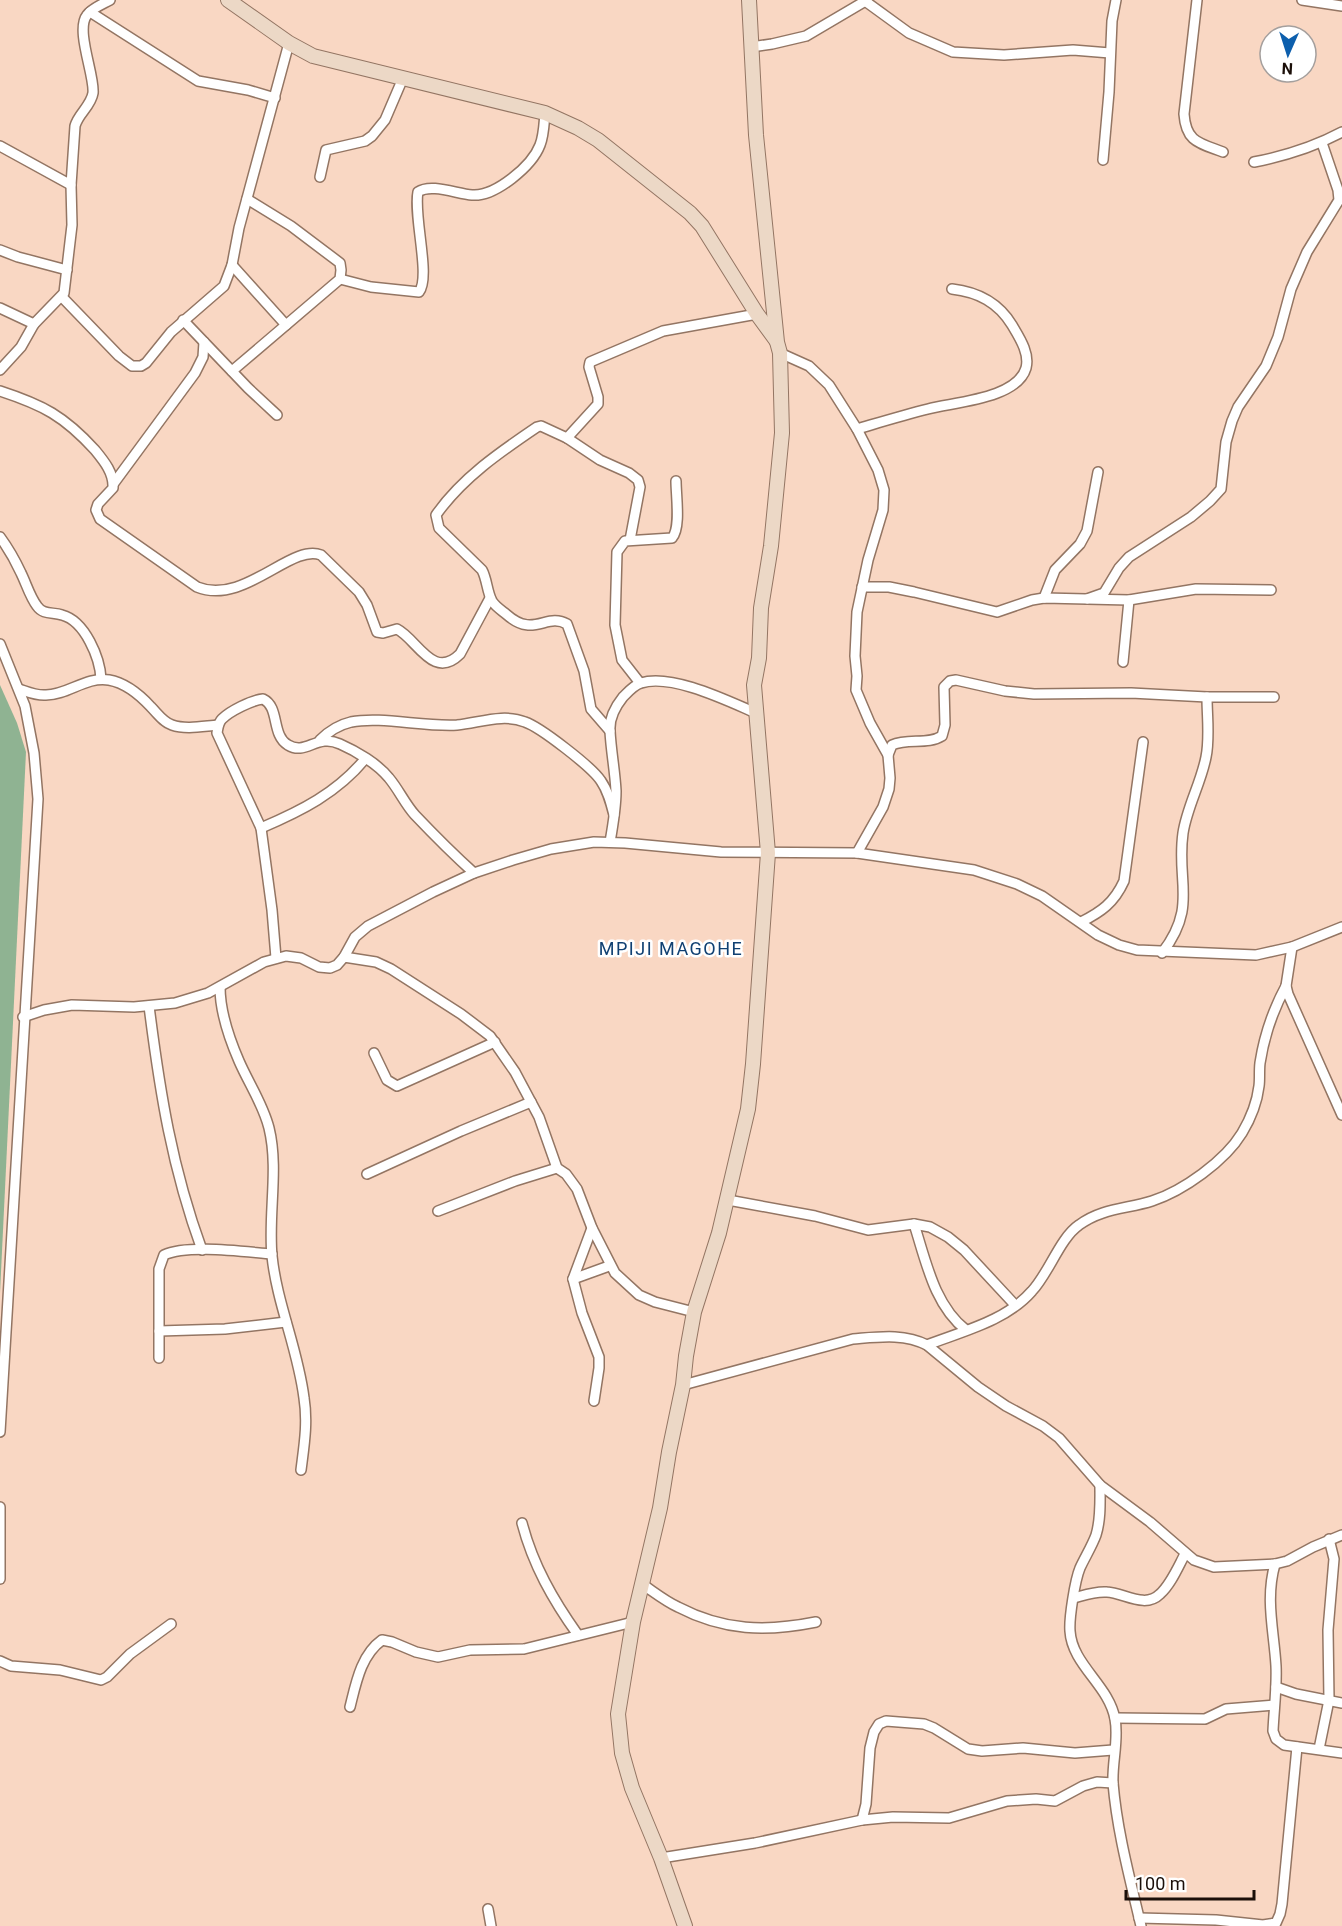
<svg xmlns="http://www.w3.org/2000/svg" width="1342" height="1926" viewBox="0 0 1342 1926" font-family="Roboto,sans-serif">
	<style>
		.forest { fill: #8fb392 }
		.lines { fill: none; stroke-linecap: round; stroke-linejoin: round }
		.street-casing { stroke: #937563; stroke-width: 12 }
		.secondary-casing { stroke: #937563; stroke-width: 16 }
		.street { stroke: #fff; stroke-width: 9 }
		.secondary { stroke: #ecd8c6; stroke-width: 14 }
		.labels { text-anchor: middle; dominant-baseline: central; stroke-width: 5; stroke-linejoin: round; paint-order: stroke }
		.quarter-label { font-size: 18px; letter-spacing: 1.5px; fill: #104072; stroke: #fff }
	</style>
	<rect width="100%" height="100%" fill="#f9d7c3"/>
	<polygon class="forest" points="0,685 17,723 26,752 0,1293"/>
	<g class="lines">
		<g class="street-casing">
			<g id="street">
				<path d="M1197,0l-13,114c2,28 15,29 39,38"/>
				<polyline points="1302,0 1342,6"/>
				<polyline points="865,1 909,33 953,52 1004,55 1073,50 1110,53"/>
				<polyline points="90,12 198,81 248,90 275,98"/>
				<polyline points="751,47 772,44 806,36 867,0"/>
				<polyline points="0,146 71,185"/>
				<polyline points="1103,160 1109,92 1112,21 1116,0"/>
				<path d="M1254,162c31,-6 60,-15 88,-30"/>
				<polyline points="320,177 326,150 365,141 372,136 385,120 403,78"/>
				<polyline points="0,250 18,257 67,270"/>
				<polyline points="232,265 286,325"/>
				<path d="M340,279l31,8 48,5c12,-15 -6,-77 -1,-100 13,-9 39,2 54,3 23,2 60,-29 68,-50 4,-10 4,-22 5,-32"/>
				<polyline points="62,297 119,356 132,366 141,366 146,363 171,332 224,286 232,265 239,228 289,43"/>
				<polyline points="0,308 34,324"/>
				<polyline points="183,320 248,388 277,415"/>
				<polyline points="780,353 809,366 829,385 857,429 878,470 884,490 883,510 868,560 857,612 855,656 857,676 856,690 870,723 888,755 890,778 889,789 883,807 857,853"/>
				<path d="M0,370l21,-23 13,-23 30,-31 8,-68 -1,-40 4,-59c3,-12 16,-20 18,-33 2,-17 -18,-63 -6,-78 5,-7 16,-11 23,-15"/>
				<polyline points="232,371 340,279 341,270 340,263 291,226 247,199"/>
				<path d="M0,391c43,14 64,25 95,59 9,11 19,23 18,38l-15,16 -2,6 4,9 97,68c47,19 94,-44 124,-32l38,37 8,13 10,27 6,1 14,-4c20,10 36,52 63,25l30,-56"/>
				<path d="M857,429c24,-7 47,-14 71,-20 26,-7 89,-10 98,-41 4,-15 -7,-31 -14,-43 -14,-23 -34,-33 -60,-36"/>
				<polyline points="567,438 598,404 598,397 589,367 590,362 663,331 757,314"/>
				<polyline points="114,483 195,373 203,357 204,342"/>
				<path d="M0,537c8,11 15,23 21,36 5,10 9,24 16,33 6,9 16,6 25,9 23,6 38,43 39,64"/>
				<polyline points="862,587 889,587 914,592 997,612 1032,600 1044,598 1129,600 1196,589 1271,590"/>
				<polyline points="1044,598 1055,570 1080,544 1087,531 1098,472"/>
				<polyline points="1087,599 1104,593 1119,568 1129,557 1191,517 1210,501 1221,489 1226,442 1232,421 1238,407 1266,366 1278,337 1291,289 1307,252 1339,200 1338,190 1322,143"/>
				<polyline points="0,644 25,706 34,753 38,799 0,1432"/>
				<polyline points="1123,662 1129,600"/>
				<path d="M640,683l-18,-23 -7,-35 2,-73 8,-11 47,-3c9,-10 4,-42 4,-57"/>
				<path d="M19,689c9,3 18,7 27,6 22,0 40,-19 63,-15 17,3 31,15 42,27 7,7 12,15 21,18 14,5 32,1 46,0"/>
				<path d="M610,731l-19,-22 -7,-38 -17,-47c-21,-12 -33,15 -61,-10 -5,-4 -11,-8 -14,-13 -5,-9 -5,-22 -10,-31l-43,-42 -3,-13c26,-37 64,-63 101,-88l4,-1 26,12 33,22 29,13 9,7 2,7 -10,53"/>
				<path d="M320,740c9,-9 18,-15 31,-18 30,-6 72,5 106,3 22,-2 46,-12 68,-3 15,5 67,45 76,59 7,10 10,22 13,34"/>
				<path d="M888,755l4,-10c16,-7 36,0 50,-9l3,-11 -1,-38 6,-6 6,-1 49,11 29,3 97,-1 76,4h67"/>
				<path d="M261,828c40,-17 76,-35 104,-69"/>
				<path d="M610,842c3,-17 6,-34 6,-51 -1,-20 -5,-40 -6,-60 -1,-13 5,-24 13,-34 5,-5 11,-12 18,-14 30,-10 87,18 115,30"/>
				<path d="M1081,922c20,-10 33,-19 43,-41l19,-139"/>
				<polyline points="1292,947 1286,986 1288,994 1342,1115"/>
				<path d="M1162,953c36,-47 14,-71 21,-120 4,-26 18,-50 23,-76 4,-19 1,-40 1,-60"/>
				<polyline points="344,957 376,962 391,969 461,1014 490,1036 515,1072 539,1117 557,1168 566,1174 577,1189 592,1228 615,1273 639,1295 655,1302 694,1312"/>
				<path d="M276,958l-4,-48 -11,-82 -44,-95c1,-5 1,-10 5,-14 8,-8 30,-19 41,-20 17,8 8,36 25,46 18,11 29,-12 52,-1 16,7 38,20 49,34 10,12 16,26 26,37 19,20 39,40 59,58"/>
				<path d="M220,987c0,26 9,51 19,74 10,23 24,43 30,67 10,41 -1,86 3,128 5,48 26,93 32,142 4,25 0,48 -3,72"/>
				<path d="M149,1006c11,87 23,162 53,244"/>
				<polyline points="23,1017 44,1010 72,1005 134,1007 175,1003 208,993 264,962 286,956 301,958 319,967 330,968 337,965 344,957 355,937 368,926 433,892 474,873 513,860 551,849 594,842 625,843 721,852 857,853 974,870 1017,884 1042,896 1098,935 1119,945 1137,950 1256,955 1292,947 1342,927"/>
				<polyline points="374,1053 387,1080 397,1086 495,1042"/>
				<polyline points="367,1174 461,1131 531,1102"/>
				<polyline points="728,1200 815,1216 868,1230 914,1224 930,1227 948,1237 964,1250 1015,1305"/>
				<polyline points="438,1211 515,1181 557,1168"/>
				<path d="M914,1224c12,37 20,81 52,106"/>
				<polyline points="592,1228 573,1279 582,1313 599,1357 599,1368 594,1401"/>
				<polyline points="573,1279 609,1266"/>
				<polyline points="159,1331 225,1329 286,1322"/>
				<path d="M927,1345c36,-14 79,-24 105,-54 17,-18 28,-53 47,-66 23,-17 48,-16 73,-24 31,-10 73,-40 90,-68 9,-15 15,-30 17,-47 1,-7 0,-15 1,-23 4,-26 13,-53 26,-77"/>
				<path d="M159,1358v-89l5,-14c24,-11 81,-3 108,-1"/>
				<path d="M683,1385l170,-46c25,-2 51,-6 74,6l51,42 28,19 37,20 16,12 41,47 50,37 44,38 20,7 61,-3 12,-3 26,-14 29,-12"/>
				<path d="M1100,1485c0,16 1,34 -4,50 -4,11 -11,22 -16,33 -5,12 -11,50 -10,63 2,34 39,54 45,88 4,20 -3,43 -2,64 4,48 17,96 28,143"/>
				<polyline points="0,1507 0,1579"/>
				<path d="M522,1523c11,42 31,77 56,112"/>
				<path d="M1275,1564c-10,35 -1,67 1,102 1,21 -2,43 -3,65l3,8 8,6 58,8"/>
				<path d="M642,1584c12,8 23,17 36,23 46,24 88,25 138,15"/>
				<path d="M1074,1598c11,-3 21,-7 33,-6 17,1 38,17 53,2 11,-10 18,-27 25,-40"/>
				<polyline points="0,1661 11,1666 60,1670 101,1680 107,1677 130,1654 171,1624"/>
				<polyline points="1276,1687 1296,1694 1342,1703"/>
				<path d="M350,1707c6,-24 11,-52 32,-67l10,2 24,10 22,5 32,-7 54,-1 109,-27"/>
				<polyline points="1115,1718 1205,1719 1226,1709 1274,1705"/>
				<polyline points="1319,1749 1329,1700 1328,1630 1334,1559 1329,1539"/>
				<polyline points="862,1820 866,1804 870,1748 874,1732 879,1724 886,1721 924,1724 934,1728 968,1749 982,1751 1023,1748 1075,1753 1113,1750"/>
				<polyline points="661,1858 755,1843 862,1820 893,1817 949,1818 1007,1801 1036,1799 1055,1801 1083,1786 1097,1782 1113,1783"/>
				<polyline points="488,1909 491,1926"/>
				<polyline points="1139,1918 1216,1920 1263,1925 1276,1923 1280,1914 1282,1904 1297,1747"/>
			</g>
		</g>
		<g class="secondary-casing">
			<g id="secondary">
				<polyline points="228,0 289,43 313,56 545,113 578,128 598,140 690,213 702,226 757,314 776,340"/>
				<polyline points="685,1926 661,1858 632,1788 622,1753 618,1714 633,1622 660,1508 669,1452 683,1385 686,1356 694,1312 719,1233 748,1109 753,1064 768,853 754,685 759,658 761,608 771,546 782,433 780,353 777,342 756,135 749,0"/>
			</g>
		</g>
		<use href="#street" class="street"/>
		<use href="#secondary" class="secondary"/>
	</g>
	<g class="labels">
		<g class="quarter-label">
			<text x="671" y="948">MPIJI MAGOHE</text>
		</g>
	</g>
	<g transform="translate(1288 54) rotate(183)"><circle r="28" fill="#ffffff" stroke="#a49f9d" stroke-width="1.5"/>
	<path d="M0-4.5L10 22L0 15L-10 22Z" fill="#0d5fad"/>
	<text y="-9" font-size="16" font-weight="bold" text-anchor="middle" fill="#1b0f09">N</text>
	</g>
	<path d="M1126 1890v9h128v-9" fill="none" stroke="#1b0f09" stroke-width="3"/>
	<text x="1135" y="1890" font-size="18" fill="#1b0f09" stroke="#ffffff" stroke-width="4.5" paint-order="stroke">100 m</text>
</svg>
